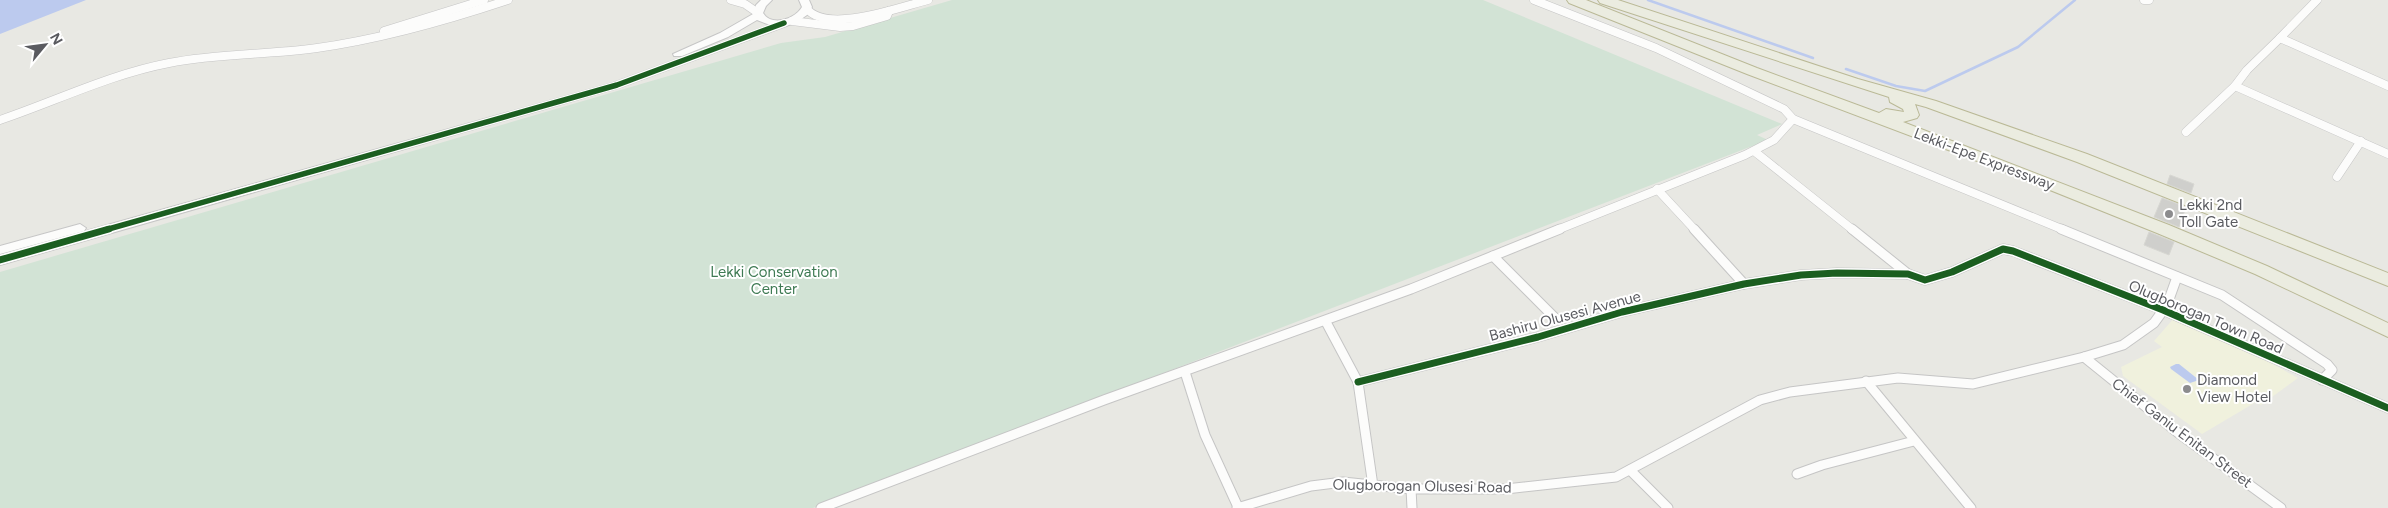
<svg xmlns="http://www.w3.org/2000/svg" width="2388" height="508" viewBox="0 0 2388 508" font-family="Figtree,sans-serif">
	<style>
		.commercial { fill: #f0f1dd }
		.green { fill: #d2e3d5 }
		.water { fill: #bccaee }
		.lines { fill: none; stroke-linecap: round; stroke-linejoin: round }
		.stream { stroke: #bccaee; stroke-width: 2.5 }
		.building { fill: #cfcfcc; stroke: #d7d7d2 }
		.street-far1-casing { stroke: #c5c5c5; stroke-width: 9 }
		.street-casing { stroke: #c5c5c5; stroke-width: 11 }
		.secondary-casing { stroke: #c6c6c6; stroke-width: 2 }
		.highway-casing { stroke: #bab996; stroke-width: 2 }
		.street-far1 { stroke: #fcfcfb; stroke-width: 8 }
		.street { stroke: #fcfcfb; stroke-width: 9 }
		.secondary { fill: #fcfcfb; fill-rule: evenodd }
		.highway { fill: #ebece0; fill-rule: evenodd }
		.cycleway-far1-casing { stroke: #fff; stroke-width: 8 }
		.cycleway-casing { stroke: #fff; stroke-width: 10 }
		.cycleway-far1 { stroke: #1b5e20; stroke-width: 5.5 }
		.cycleway { stroke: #1b5e20; stroke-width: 7 }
		.poi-dot { fill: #8c8c8e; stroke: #fff; stroke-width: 2 }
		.labels { text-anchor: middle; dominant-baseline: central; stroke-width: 4; stroke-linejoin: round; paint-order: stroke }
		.street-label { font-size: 15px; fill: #5a5b60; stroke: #fff }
		.poi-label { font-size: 15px; fill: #5a5b60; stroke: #fff; text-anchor: start }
		.park-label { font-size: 15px; fill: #3e7a53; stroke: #fff }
	</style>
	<rect width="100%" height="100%" fill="#e8e8e3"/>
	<polygon class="commercial" points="2175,317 2238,345 2298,378 2261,405 2256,402 2202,434 2123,376 2121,367 2162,347 2154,341"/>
	<polygon class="green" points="952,0 1483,0 1782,124 1757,135 1768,140 813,508 0,508 0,272 781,43 825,37"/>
	<g class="water">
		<polygon points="0,0 86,0 0,34"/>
		<polygon points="2176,364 2179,364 2199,380 2190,383 2171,369 2170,367"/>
	</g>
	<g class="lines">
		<g class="stream">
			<polyline points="1648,0 1813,58"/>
			<polyline points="1846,69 1896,86 1925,91 2018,47 2075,0"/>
		</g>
	</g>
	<g class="building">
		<polygon points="2170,175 2194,184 2191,193 2167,184"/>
		<polygon points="2162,198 2186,207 2179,227 2154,217"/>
		<polygon points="2149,232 2174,242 2169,255 2144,245"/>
	</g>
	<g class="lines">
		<g class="street-far1-casing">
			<g id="street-far1">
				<polyline points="731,0 745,4 758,13"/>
				<polyline points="1534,0 1656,48 1784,109 1793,119 2064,230"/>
				<polyline points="2144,0 2149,0"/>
				<polyline points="2317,0 2280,38 2388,86"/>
				<path d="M807,9c21,25 93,-2 121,-9"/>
				<polyline points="792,21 840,27 853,26 887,16 889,11"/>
				<polyline points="384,31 484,0"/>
				<polyline points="2280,38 2247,70 2235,86 2388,154"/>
				<path d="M0,120c56,-19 111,-46 169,-57 49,-10 99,-8 148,-15 65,-9 128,-27 191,-48"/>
				<polyline points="2186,132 2235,86"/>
				<polyline points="1754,151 1853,230"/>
				<polyline points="2337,177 2361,141"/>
				<polyline points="1657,189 1695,230"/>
				<polyline points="1557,230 1745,155 1774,140 1793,119"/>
			</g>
		</g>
		<g class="street-casing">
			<g id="street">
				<polyline points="1694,229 1744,284"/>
				<polyline points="1852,229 1908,274"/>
				<polyline points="2061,229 2222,295 2327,364 2332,370 2322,380"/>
				<polyline points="1493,256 1556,319"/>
				<polyline points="1326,322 1358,382 1373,486"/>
				<polyline points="2084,357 2177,432 2281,508"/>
				<polyline points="1185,372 1205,435 1238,507"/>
				<polyline points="1866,381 1971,508"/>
				<polyline points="1358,382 1538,337 1622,312 1744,284 1801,275 1837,273 1908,274 1925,280 1952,272 2003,249 2013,251 2163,310 2388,408"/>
				<polyline points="1630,470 1668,508"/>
				<polyline points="1797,474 1822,465 1914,441"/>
				<polyline points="1411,489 1412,508"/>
				<polyline points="821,508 1104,400 1411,289 1560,229"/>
				<polyline points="1237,508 1311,486 1343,482 1411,489 1506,489 1616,477 1760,400 1790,392 1898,378 1973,384 2084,357 2123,345 2154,323 2167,305 2177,277"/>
			</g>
		</g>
		<g class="secondary-casing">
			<g id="secondary">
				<path d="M761,0h11l-6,6 -3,7c9,14 32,6 39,-6l-3,-7h10l3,7 -5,8 -10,7 -176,65 -621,178v-10l613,-172 157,-58 -13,-5 -29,17 -46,19h-8l-1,-2 47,-21 33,-19 3,-9z"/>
				<polygon points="80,224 86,228 84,231 0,254 0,246"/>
			</g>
		</g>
		<g class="highway-casing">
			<polygon id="highway" points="1567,0 1586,0 1757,68 1879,113 1886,109 1904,112 1903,109 1890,102 1889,97 1600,3 1598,0 1618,0 1858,79 1936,101 2087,154 2388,273 2388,286 2077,162 1926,107 1915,104 1919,115 1917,118 1903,122 2169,225 2267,266 2388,323 2388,337 2255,274 2157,233 1980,162 1747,74 1569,3"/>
		</g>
		<use href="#street-far1" class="street-far1"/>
		<use href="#street" class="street"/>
		<use href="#secondary" class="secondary"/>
		<use href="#highway" class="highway"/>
		<g class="cycleway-far1-casing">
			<polyline id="cycleway-far1" points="105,230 617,85 784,23"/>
		</g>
		<g class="cycleway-casing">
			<g id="cycleway">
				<polyline points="0,260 109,229"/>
				<polyline points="1358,382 1538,337 1622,312 1744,284 1801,275 1837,273 1908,274 1925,280 1952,272 2003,249 2013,251 2163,310 2388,408"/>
			</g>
		</g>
		<use href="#cycleway-far1" class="cycleway-far1"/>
		<use href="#cycleway" class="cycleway"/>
	</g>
	<g class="poi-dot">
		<circle cx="2169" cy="214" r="5"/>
		<circle cx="2187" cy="389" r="5"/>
	</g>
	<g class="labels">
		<g class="street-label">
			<text transform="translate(1984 159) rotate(21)">Lekki-Epe Expressway</text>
			<text transform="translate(1565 316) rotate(-15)">Bashiru Olusesi Avenue</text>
			<text transform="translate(2206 317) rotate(23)">Olugborogan Town Road</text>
			<text transform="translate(2182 433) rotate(37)">Chief Ganiu Enitan Street</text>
			<text transform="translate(1422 486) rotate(1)">Olugborogan Olusesi Road</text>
		</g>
		<g class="poi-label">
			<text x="2179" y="205">Lekki 2nd<tspan x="2179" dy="17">Toll Gate</tspan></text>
			<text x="2197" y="380">Diamond<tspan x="2197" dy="17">View Hotel</tspan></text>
		</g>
		<g class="park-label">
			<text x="774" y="272">Lekki Conservation<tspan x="774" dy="17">Center</tspan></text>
		</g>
	</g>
	<g transform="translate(45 45) rotate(61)" stroke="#ffffff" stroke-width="4" paint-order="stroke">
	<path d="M0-4L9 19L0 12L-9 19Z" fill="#5a5b60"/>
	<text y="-8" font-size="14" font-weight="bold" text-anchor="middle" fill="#5a5b60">N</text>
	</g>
</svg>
